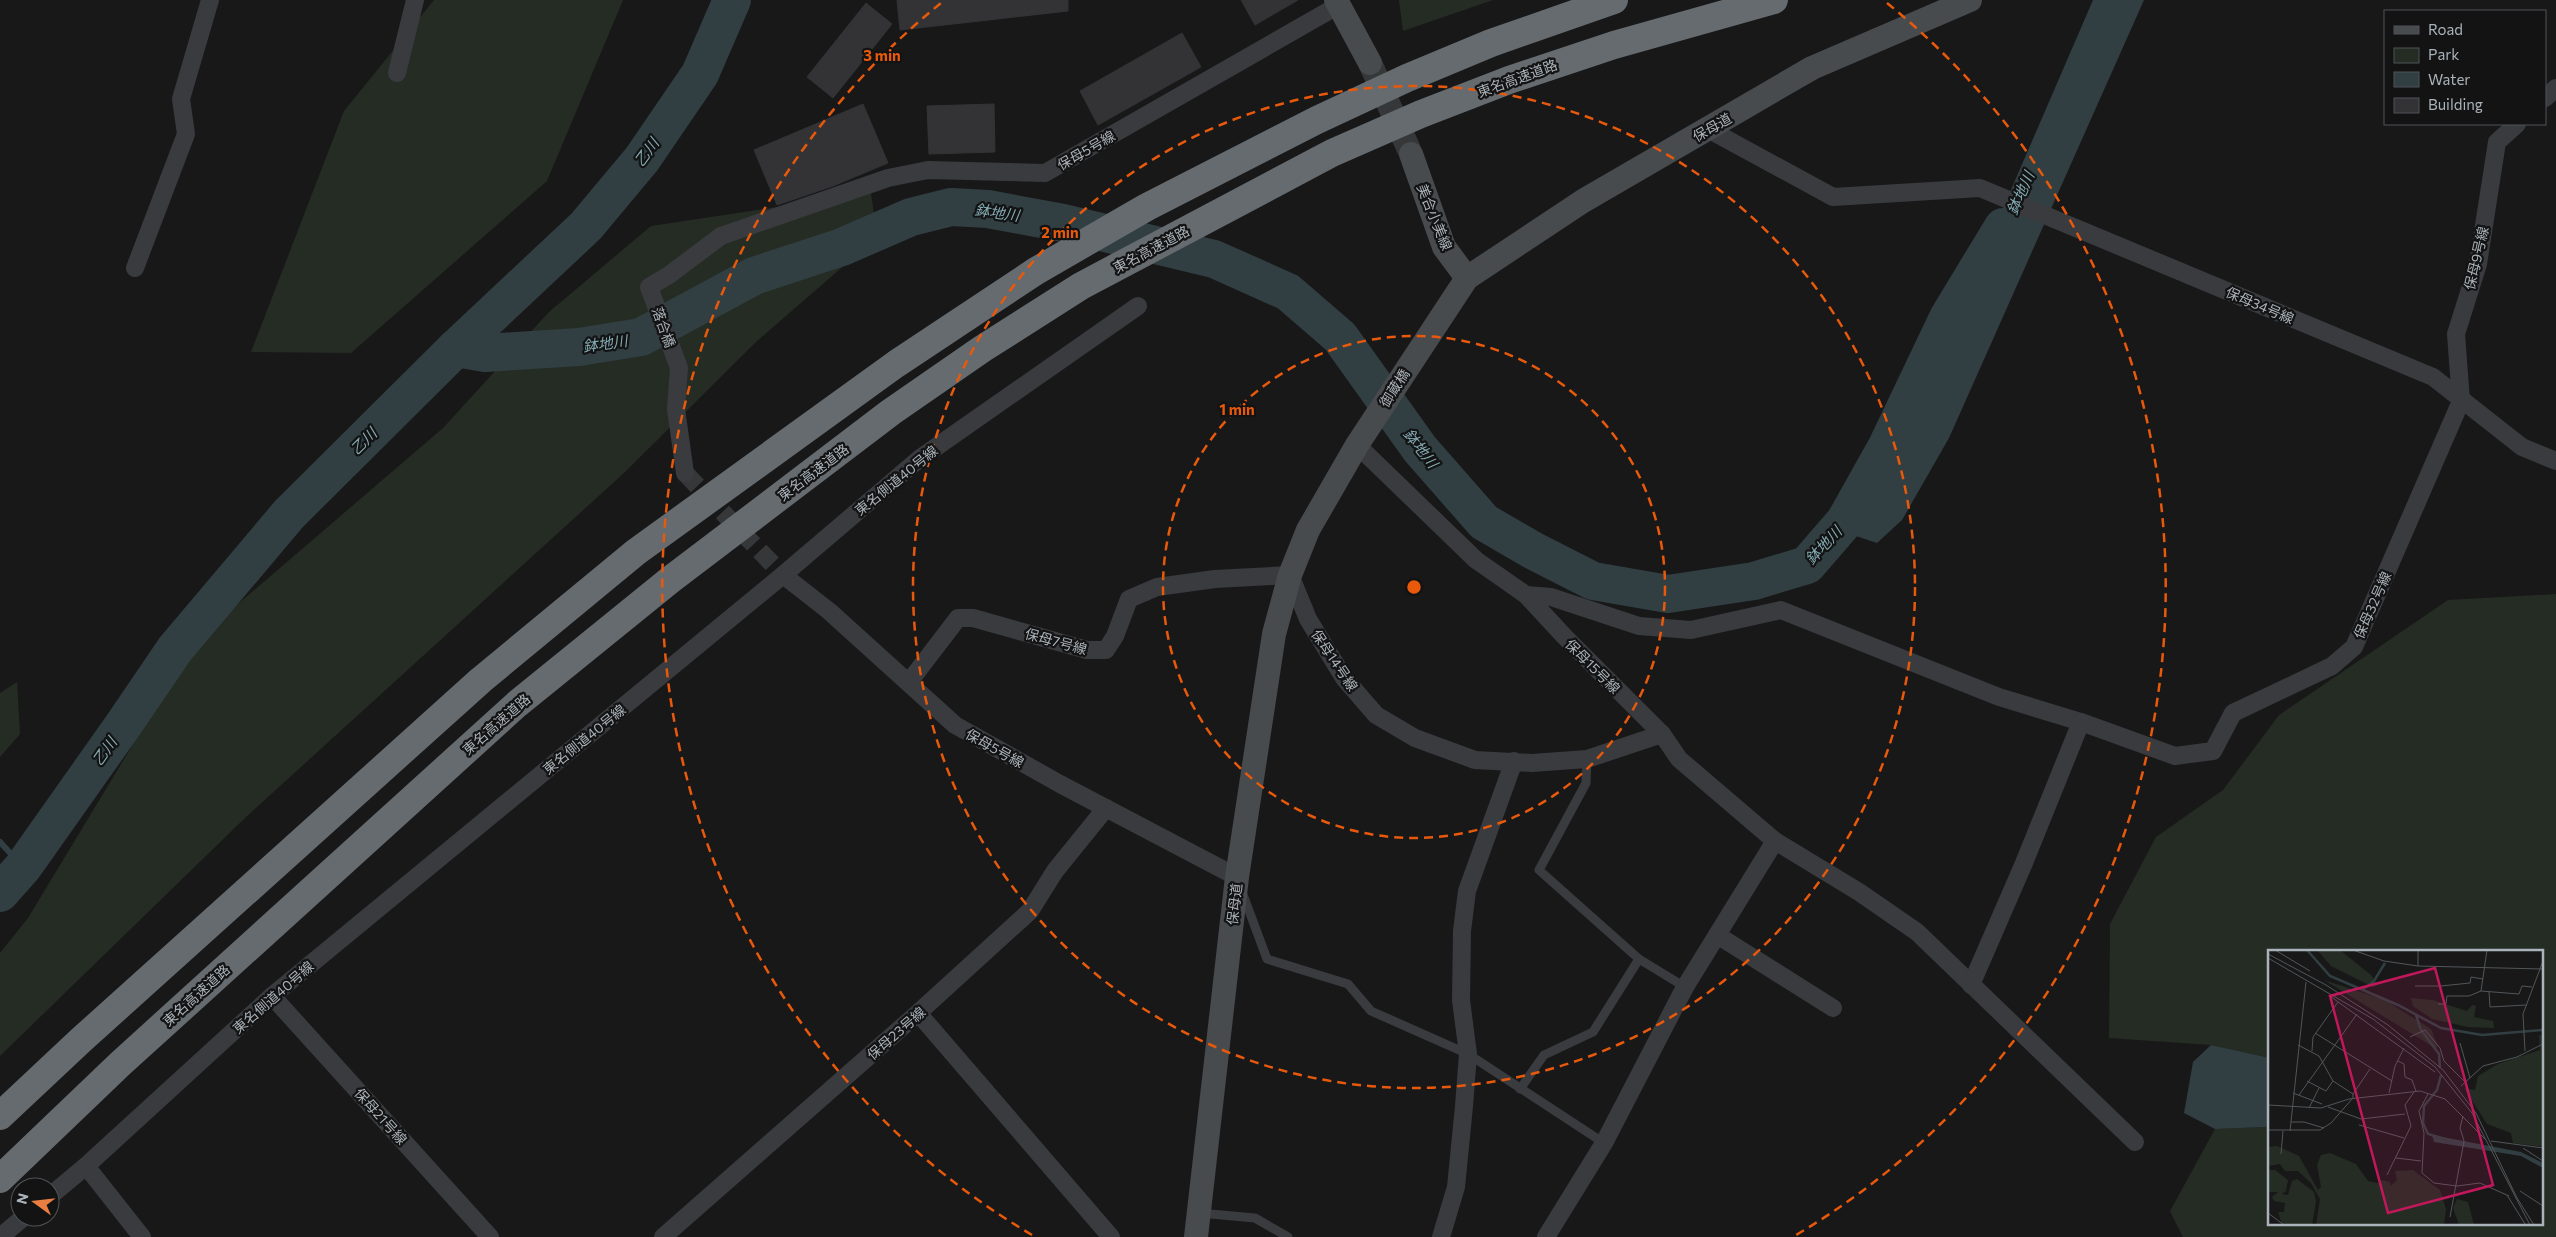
<svg xmlns="http://www.w3.org/2000/svg" width="2556" height="1237" viewBox="0 0 2556 1237" font-family="Commissioner,'Noto Sans JP',sans-serif">
	<style>
		.green { fill: #252c24 }
		.water { fill: #313f42 }
		.lines { fill: none; stroke-linecap: round; stroke-linejoin: round }
		.stream { stroke: #313f42; stroke-width: 6 }
		.river { stroke: #313f42; stroke-width: 38 }
		.building { fill: #333335; stroke: #323335 }
		.street-tunnel { stroke: #353739; stroke-width: 18; stroke-dasharray: 18 9; stroke-linecap: butt }
		.secondary-tunnel { stroke: #353739; stroke-width: 24; stroke-dasharray: 24 12; stroke-linecap: butt }
		.lane { stroke: #393b3e; stroke-width: 9 }
		.street { stroke: #393b3e; stroke-width: 18 }
		.secondary { stroke: #474b4e; stroke-width: 24 }
		.highway { stroke: #656b6f; stroke-width: 28 }
		.ring { fill: none; stroke: #e8590c; stroke-width: 2.5; stroke-dasharray: 9 6 }
		.labels { text-anchor: middle; dominant-baseline: central; stroke-width: 4.5; stroke-linejoin: round; paint-order: stroke }
		.street-label { font-size: 14px; fill: #aab3b9; stroke: #131314 }
		.water-label { font-size: 15px; font-style: italic; fill: #83aab2; stroke: #131314 }
		.inset-river { fill: none; stroke: #313f42; stroke-width: 2.5 }
		.inset-road { fill: none; stroke: #525659; stroke-width: 1 }
		.view { fill: #c2185b; fill-opacity: 0.15; stroke: #c2185b; stroke-width: 2.5 }
		.inset-edge { fill: none; stroke: #aab3b9; stroke-width: 2.5 }
		.centre { fill: #e8590c; stroke: #131314; stroke-width: 2.5 }
		.ring-label { font-size: 15px; text-anchor: middle; font-weight: bold; fill: #e8590c; stroke: #131314; stroke-width: 4.5; stroke-linejoin: round; paint-order: stroke }
	</style>
	<rect width="100%" height="100%" fill="#181819"/>
	<g class="green">
		<polygon points="434,0 623,0 547,181 351,353 251,352 344,111"/>
		<polygon points="1399,0 1493,0 1403,31"/>
		<polygon points="871,193 877,237 756,342 624,473 246,817 0,1056 0,953 28,918 196,640 443,428 549,312 651,226"/>
		<polygon points="2556,594 2556,1237 2183,1237 2170,1211 2215,1129 2265,1127 2270,1125 2270,1223 2542,1223 2542,951 2270,951 2270,1058 2211,1045 2109,1038 2110,924 2156,837 2223,790 2279,715 2448,600"/>
		<polygon points="17,682 20,734 0,757 0,693"/>
	</g>
	<g class="water">
		<polygon points="2093,0 2144,0 1949,438 1902,520 1877,543 1829,527 1915,412"/>
		<polygon points="2211,1045 2270,1058 2270,1125 2265,1127 2215,1129 2184,1113 2193,1062"/>
	</g>
	<g class="lines">
		<polyline class="stream" points="0,842 23,867"/>
		<g class="river">
			<polyline points="456,348 485,353 579,347 641,337 754,276 842,247 911,217 951,207 988,209 1063,223 1214,259 1288,292 1340,337 1420,449 1484,522 1534,551 1593,581 1668,594 1754,581 1807,565 1845,521 1887,446 1949,316 2003,227"/>
			<polyline points="0,893 23,867 124,724 175,649 289,514 456,348 586,226 642,159 700,74 732,0"/>
		</g>
	</g>
	<g class="building">
		<polygon points="897,0 1068,0 1068,11 900,30"/>
		<polygon points="1241,0 1298,0 1255,25"/>
		<polygon points="866,3 892,24 833,98 807,77"/>
		<polygon points="1182,33 1201,67 1098,125 1080,91"/>
		<polygon points="863,104 888,163 833,186 777,205 754,150"/>
		<polygon points="994,104 995,152 929,154 927,106"/>
	</g>
	<g class="lines">
		<polyline class="street-tunnel" points="685,473 783,575"/>
		<polyline class="secondary-tunnel" points="1370,63 1411,154"/>
		<g class="lane">
			<polyline points="1587,759 1586,783 1539,870 1639,959 1685,987"/>
			<polyline points="1242,892 1267,959 1348,984 1371,1011 1468,1054 1604,1143"/>
			<polyline points="1520,1089 1544,1055 1593,1032 1639,959"/>
			<polyline points="1199,1213 1255,1218 1288,1237"/>
		</g>
		<g class="street">
			<polyline points="397,73 415,0"/>
			<polyline points="2545,98 2556,88"/>
			<polyline points="1708,129 1833,197 1980,188 2433,377 2522,447 2556,461"/>
			<polyline points="135,268 186,134 181,99 210,0"/>
			<polyline points="1357,445 1476,560 1526,595 1551,597 1639,626 1691,630 1781,610 1999,697 2081,722 2175,756 2213,751 2233,713 2332,666 2354,647 2461,401 2456,334 2478,264 2497,142 2517,124"/>
			<polyline points="685,473 676,409 679,368 649,287 669,275 721,236 888,178 928,170 1045,173 1339,5"/>
			<polyline points="783,575 829,611 955,725 1060,784 1237,877"/>
			<polyline points="1526,595 1564,636 1662,734"/>
			<polyline points="909,682 958,618 973,618 1087,650 1106,650 1115,636 1129,599 1157,587 1215,579 1290,575 1308,619 1344,678 1376,715 1415,738 1475,760 1532,763 1587,759 1662,734 1679,759 1775,841 1859,892 1917,932 2135,1142"/>
			<polyline points="1717,935 1833,1008"/>
			<polyline points="1971,985 2024,863 2081,722"/>
			<polyline points="272,996 490,1237"/>
			<polyline points="918,1013 1111,1237"/>
			<polyline points="86,1166 142,1237"/>
			<polyline points="50,1196 86,1166 272,996 783,575 919,459 1138,306"/>
			<polyline points="0,1237 24,1217"/>
			<polyline points="663,1237 918,1013 1030,911 1055,871 1106,808"/>
			<polyline points="1441,1237 1456,1187 1464,1106 1468,1054 1461,1000 1462,931 1467,891 1514,761"/>
			<polyline points="1546,1237 1604,1143 1685,987 1775,841"/>
		</g>
		<g class="secondary">
			<polyline points="1336,0 1370,63"/>
			<polyline points="1411,154 1444,247 1467,278"/>
			<polyline points="1196,1237 1237,877 1274,634 1290,575 1308,530 1357,445 1467,278 1583,201 1812,68 1970,0"/>
		</g>
		<g class="highway">
			<polyline points="0,1116 81,1040 481,680 636,552 896,364 1036,271 1147,207 1317,120 1407,78 1491,43 1614,0"/>
			<polyline points="0,1179 120,1064 517,704 670,580 891,412 982,349 1081,286 1332,153 1421,114 1509,80 1614,45 1774,0"/>
		</g>
	</g>
	<g class="ring">
		<circle cx="1414" cy="587" r="251"/>
		<circle cx="1414" cy="587" r="501"/>
		<path d="M1032 1235A752 752 0 0 1 941 3M1887 3A752 752 0 0 1 1796 1235"/>
	</g>
	<g class="labels">
		<g class="street-label">
			<text transform="translate(1517 78) rotate(-20)">東名高速道路</text>
			<text transform="translate(1712 127) rotate(-30)">保母道</text>
			<text transform="translate(1086 150) rotate(-30)">保母5号線</text>
			<text transform="translate(1435 217) rotate(68)">美合小美線</text>
			<text transform="translate(1151 249) rotate(-28)">東名高速道路</text>
			<text transform="translate(2476 258) rotate(-77)">保母9号線</text>
			<text transform="translate(2260 305) rotate(23)">保母34号線</text>
			<text transform="translate(664 327) rotate(70)">落合橋</text>
			<text transform="translate(1394 388) rotate(-57)">御蔵橋</text>
			<text transform="translate(813 472) rotate(-37)">東名高速道路</text>
			<text transform="translate(896 480) rotate(-39)">東名側道40号線</text>
			<text transform="translate(2372 605) rotate(-66)">保母32号線</text>
			<text transform="translate(1056 641) rotate(15)">保母7号線</text>
			<text transform="translate(1335 660) rotate(56)">保母14号線</text>
			<text transform="translate(1593 666) rotate(45)">保母15号線</text>
			<text transform="translate(496 724) rotate(-41)">東名高速道路</text>
			<text transform="translate(584 739) rotate(-39)">東名側道40号線</text>
			<text transform="translate(995 748) rotate(29)">保母5号線</text>
			<text transform="translate(1234 904) rotate(-83)">保母道</text>
			<text transform="translate(196 995) rotate(-42)">東名高速道路</text>
			<text transform="translate(273 997) rotate(-41)">東名側道40号線</text>
			<text transform="translate(896 1033) rotate(-41)">保母23号線</text>
			<text transform="translate(381 1116) rotate(48)">保母21号線</text>
		</g>
		<g class="water-label">
			<text transform="translate(646 152) rotate(-54)">乙川</text>
			<text transform="translate(2020 193) rotate(-66)">鉢地川</text>
			<text transform="translate(997 212) rotate(8)">鉢地川</text>
			<text transform="translate(605 343) rotate(-8)">鉢地川</text>
			<text transform="translate(363 441) rotate(-45)">乙川</text>
			<text transform="translate(1421 448) rotate(52)">鉢地川</text>
			<text transform="translate(1823 545) rotate(-47)">鉢地川</text>
			<text transform="translate(104 751) rotate(-55)">乙川</text>
		</g>
	</g>
	<g transform="translate(2268 950)">
		<rect width="275" height="275" fill="#181819"/>
		<path d="M49,0h23l31,25 7,10 -5,2 -42,-21zM56,30l61,20 46,29 7,18 -3,1zM143,48l22,2 34,11 5,-6 4,1 -2,11 19,4 1,7 -26,-1 -36,-8 -19,-13zM271,85h4v112l-30,-4 -2,-10 -24,-9 -23,-36 11,2 3,-14 20,-12 42,-14zM9,196l22,10 19,34 3,-3 -4,-22 4,-10 9,-2 26,11 12,17 10,2 4,-3 8,2 1,4 6,-6 -2,-9 18,-1 27,20 6,19 -2,16h-128l4,-26 -9,-16 -13,-12h-13l-5,-7 -12,2v-19zM0,220h7l13,10 -2,11 -4,3 6,1 4,-14 5,-2 17,13 2,10 -4,23h-30l-4,-13h6l1,-9 -11,-2 -2,-4 6,-5h-10zM189,249l11,3 6,23h-15l-6,-17z" fill="#252c24"/>
		<path d="M164,185l89,17 22,11v5l-22,-12 -87,-14z" fill="#313f42"/>
		<path class="inset-river" d="M39,0l23,26 68,29 43,23 41,7 61,-5M94,40l12,-9 11,-18M148,65l5,15 18,24 1,14M173,125l-4,15 -13,16 -1,17 5,11 31,9"/>
		<path class="inset-road" d="M7,0l35,21M85,0l31,11 34,5 125,3M0,4l58,31 62,40 55,45 33,43 41,85 17,27M0,8l105,61 62,48 37,46 58,112M150,16v-16M147,36h26l29,-3 1,-6 12,2M213,41l6,-41M221,42l1,15 36,-2M62,46l105,76M170,54h8l1,-8h22l12,-5 38,3 3,-8 10,1M47,83l77,48M142,87l15,-7 15,18 4,13 21,21M192,93l10,35M30,95l21,11 14,25 20,13v4M44,101l1,-14 25,-35M257,101l-2,-37 20,-53M130,111l6,3 1,13 7,3 4,11M39,131l19,10 7,-10M193,136l22,-20 34,-9 26,-13M25,143l29,11M121,143l6,-27 9,-18M85,144l17,-25M160,144l-9,17 5,22 -2,40 12,10 23,3 23,-3 29,13M31,145l58,-81M0,155l53,3 28,-9 71,-8 25,8 41,41M60,157l33,12 44,-5M41,158l10,-20M23,172h13l20,6M91,175l45,13M0,180h52l11,-7 21,-24M22,181l16,-149M223,191l52,7M255,198l20,13M13,204l2,-23M128,208l25,3M119,225l24,-49 -6,-21 9,-13M252,241l23,15M239,245l18,29M0,263l16,12M182,267l14,-76 -4,-13 3,-12"/>
		<path class="view" d="M167,18l58,217 -105,28 -58,-217z"/>
		<rect width="275" height="275" class="inset-edge"/>
	</g>
	<circle cx="1414" cy="587" r="8" class="centre"/>
	<g class="ring-label">
		<text x="882" y="61">3 min</text>
		<text x="1060" y="238">2 min</text>
		<text x="1237" y="415">1 min</text>
	</g>
	<rect x="2384" y="10" width="162" height="115" fill="#131314" stroke="#4f5356"/>
	<rect x="2394" y="26" width="25" height="8" fill="#474b4e" stroke="#4f5356"/>
	<text x="2428" y="35" font-size="15" fill="#aab3b9">Road</text>
	<rect x="2394" y="48" width="25" height="15" fill="#252c24" stroke="#4f5356"/>
	<text x="2428" y="60" font-size="15" fill="#aab3b9">Park</text>
	<rect x="2394" y="72" width="25" height="15" fill="#313f42" stroke="#4f5356"/>
	<text x="2428" y="85" font-size="15" fill="#aab3b9">Water</text>
	<rect x="2394" y="98" width="25" height="15" fill="#333335" stroke="#4f5356"/>
	<text x="2428" y="110" font-size="15" fill="#aab3b9">Building</text>
	<g transform="translate(35 1202) rotate(285)"><circle r="24" fill="#131314" stroke="#4f5356"/>
	<path d="M0-4L9 19L0 12L-9 19Z" fill="#e97e40"/>
	<text y="-8" font-size="14" font-weight="bold" text-anchor="middle" fill="#aab3b9">N</text>
	</g>
</svg>
